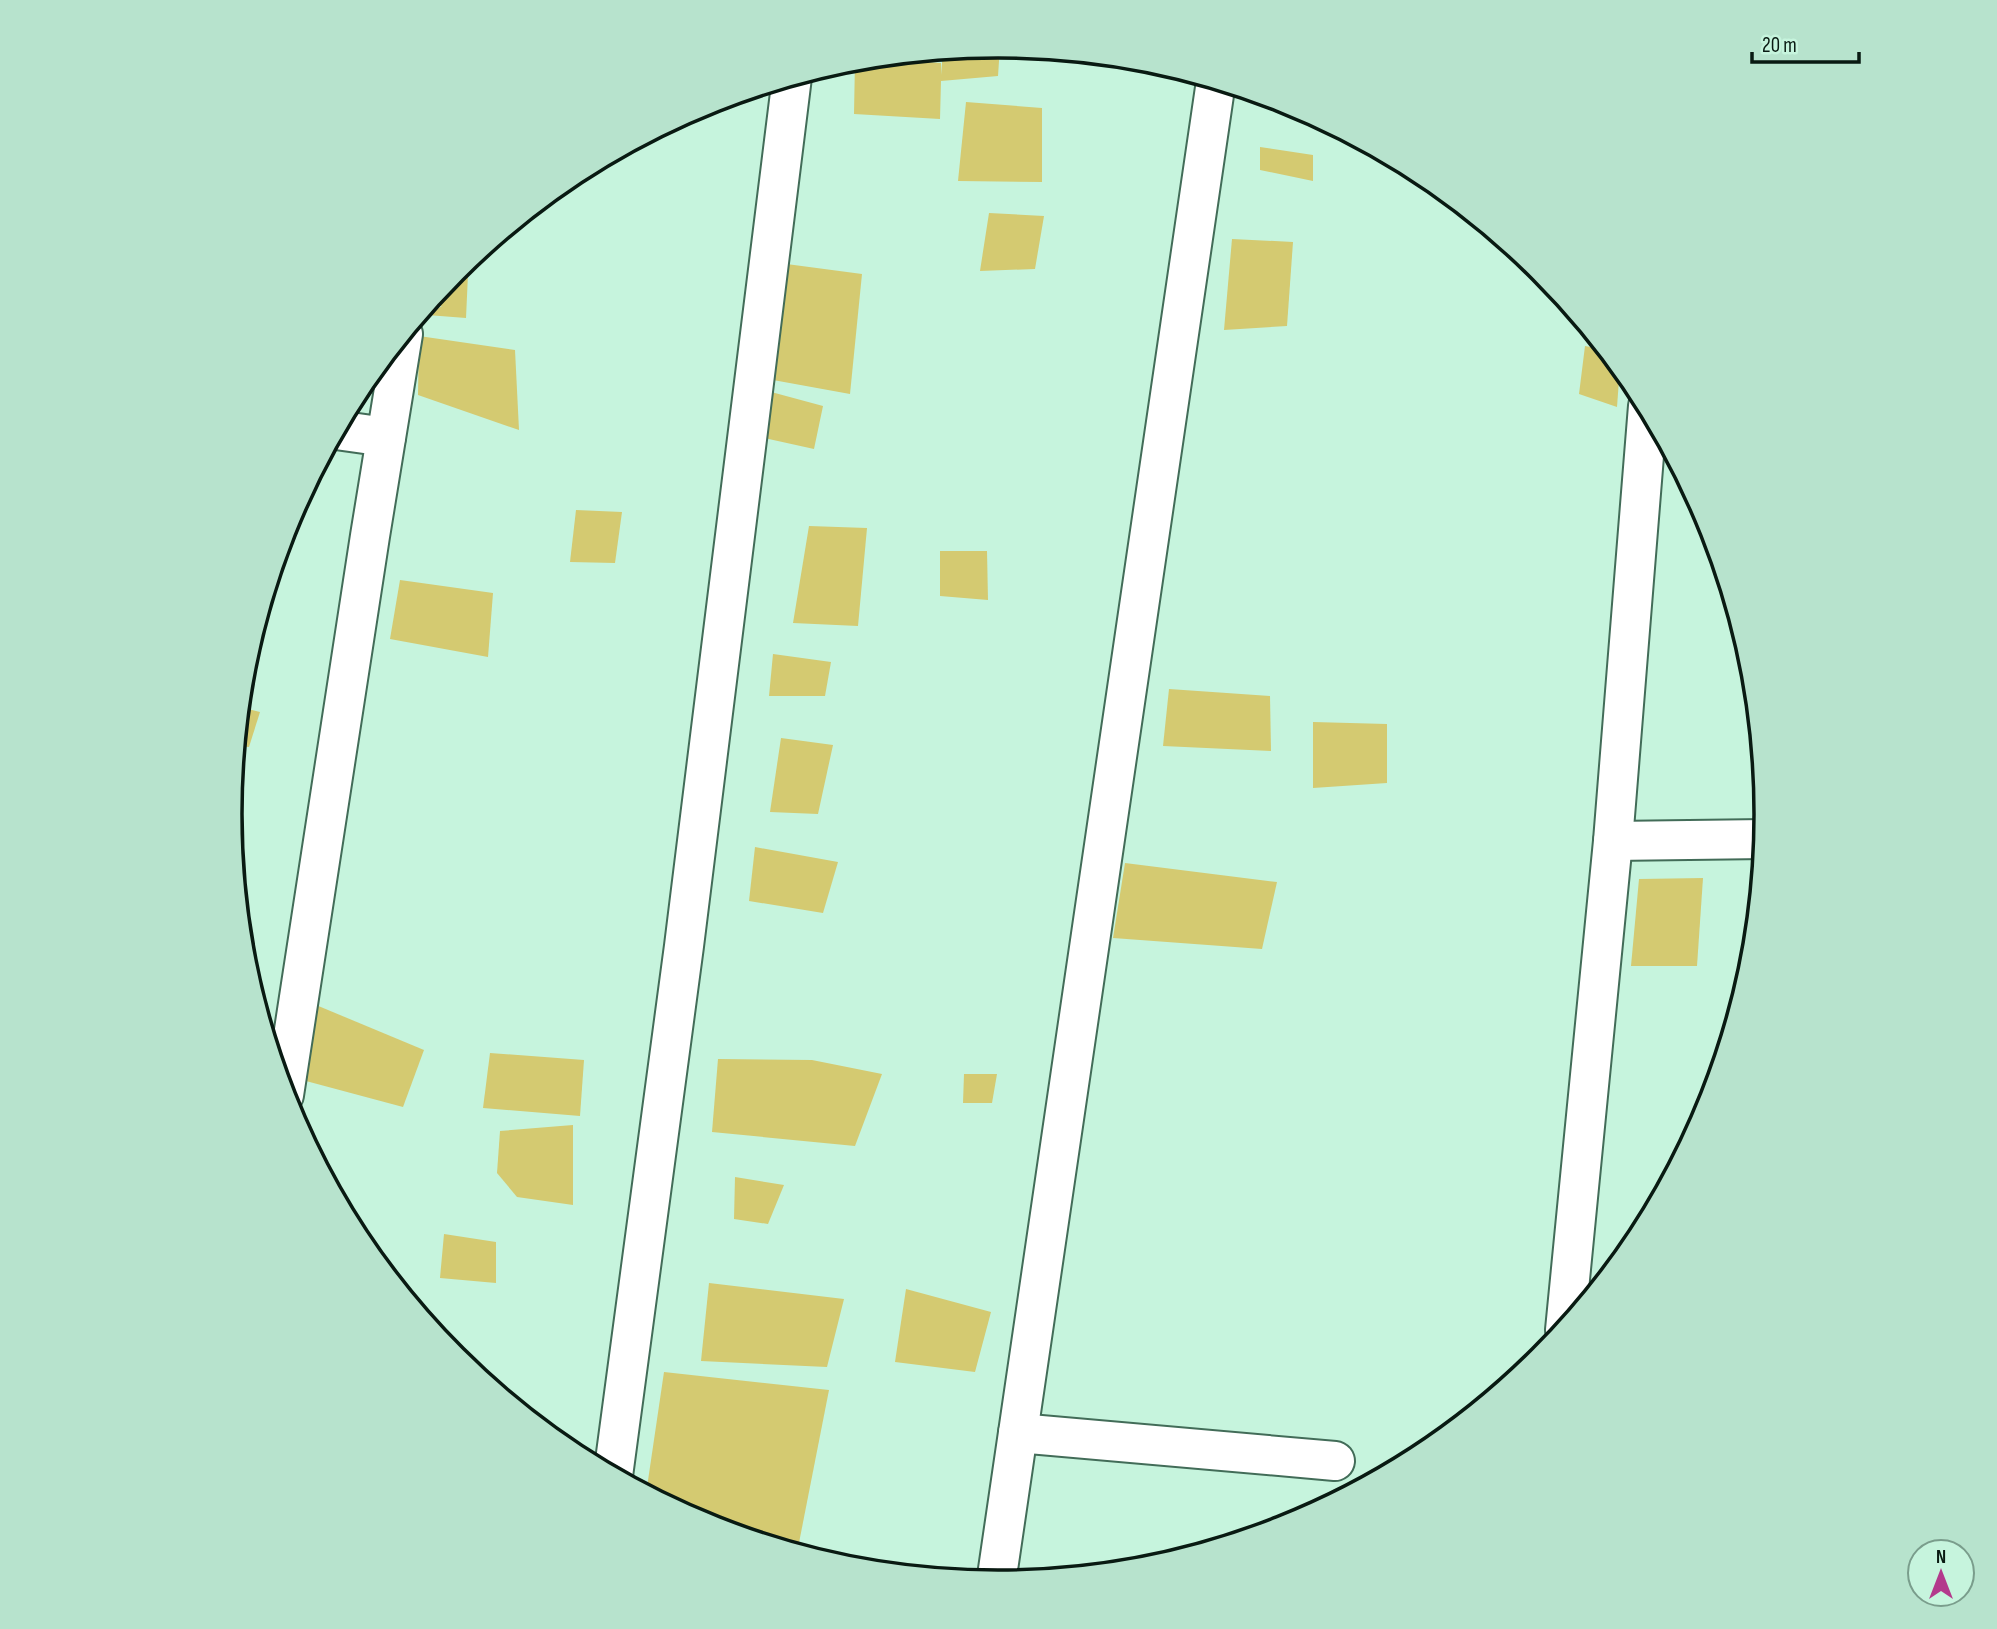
<svg xmlns="http://www.w3.org/2000/svg" width="1997" height="1629" viewBox="0 0 1997 1629" font-family="'Sofia Sans Condensed',sans-serif">
	<style>
		.building { fill: #d4ca71 }
		.lines { fill: none; stroke-linecap: round; stroke-linejoin: round }
		.minor-casing { stroke: #426c58; stroke-width: 42 }
		.minor { stroke: #fff; stroke-width: 38 }
		.rim { fill: none; stroke: #091a12; stroke-width: 3.5 }
	</style>
	<rect width="100%" height="100%" fill="#c6f4dd"/>
	<g class="building">
		<polygon points="1000,46 998,76 941,81 940,119 854,114 855,60 875,58 941,63 941,75 943,51"/>
		<polygon points="966,102 1042,108 1042,182 958,181"/>
		<polygon points="1260,147 1313,155 1313,181 1260,170"/>
		<polygon points="989,213 1044,216 1035,269 980,271"/>
		<polygon points="1232,239 1293,242 1287,326 1224,330"/>
		<polygon points="779,263 862,274 850,394 762,378"/>
		<polygon points="455,271 468,274 466,318 427,315 442,306 427,306"/>
		<polygon points="419,336 515,350 519,430 418,395"/>
		<polygon points="1585,346 1607,350 1620,366 1617,407 1579,394"/>
		<polygon points="756,388 823,406 814,449 751,435"/>
		<polygon points="576,510 622,512 615,563 570,562"/>
		<polygon points="809,526 867,528 858,626 793,623"/>
		<polygon points="940,551 987,551 988,600 940,596"/>
		<polygon points="400,580 493,593 488,657 390,639"/>
		<polygon points="773,654 831,662 825,696 769,696"/>
		<polygon points="1169,689 1270,696 1271,751 1163,746"/>
		<polygon points="240,707 260,712 249,747 236,746"/>
		<polygon points="1313,722 1387,724 1387,783 1313,788"/>
		<polygon points="781,738 833,745 818,814 770,812"/>
		<polygon points="755,847 838,862 823,913 749,901"/>
		<polygon points="1125,863 1277,882 1262,949 1113,938"/>
		<polygon points="1703,878 1697,966 1631,966 1639,879"/>
		<polygon points="316,1005 424,1050 403,1107 306,1081"/>
		<polygon points="490,1053 584,1060 580,1116 483,1108"/>
		<polygon points="718,1059 812,1060 882,1074 855,1146 712,1132"/>
		<polygon points="964,1074 997,1074 992,1103 963,1103"/>
		<polygon points="573,1125 573,1205 517,1197 497,1173 500,1131"/>
		<polygon points="735,1177 784,1185 768,1224 734,1219"/>
		<polygon points="444,1234 496,1242 496,1283 440,1278"/>
		<polygon points="709,1283 844,1299 827,1367 701,1361"/>
		<polygon points="906,1289 991,1312 975,1372 895,1362"/>
		<polygon points="664,1372 829,1390 797,1553 704,1525 646,1494"/>
	</g>
	<g class="lines">
		<g class="minor-casing">
			<g id="minor">
				<polyline points="336,430 386,437"/>
				<polyline points="1613,841 1765,839"/>
				<polyline points="284,1095 370,536 403,334"/>
				<polyline points="1565,1330 1613,841 1648,406"/>
				<polyline points="1018,1433 1335,1461"/>
				<polyline points="613,1476 684,946 792,77"/>
				<polyline points="996,1583 1216,81"/>
			</g>
		</g>
		<use href="#minor" class="minor"/>
	</g>
	<path d="M0 0H1997V1629H0ZM242 814a756 756 0 1 1 1512 0a756 756 0 1 1-1512 0Z" fill="#b7e3cd" fill-rule="evenodd"/>
	<path class="rim" d="M242 814a756 756 0 1 1 1512 0a756 756 0 1 1-1512 0Z"/>
	<g transform="translate(1941 1573)"><circle r="33" fill="#c6f4dd" stroke="#7a9d8c" stroke-width="2"/>
	<path d="M0-5L12 26L0 18L-12 26Z" fill="#b3398c"/>
	<text y="-10" font-size="19" font-weight="bold" text-anchor="middle" fill="#091a12">N</text>
	</g>
	<path d="M1752 52v10h107v-10" fill="none" stroke="#091a12" stroke-width="3.5"/>
	<text x="1762" y="52" font-size="21" fill="#091a12" stroke="#c6f4dd" stroke-width="5" paint-order="stroke">20 m</text>
</svg>
